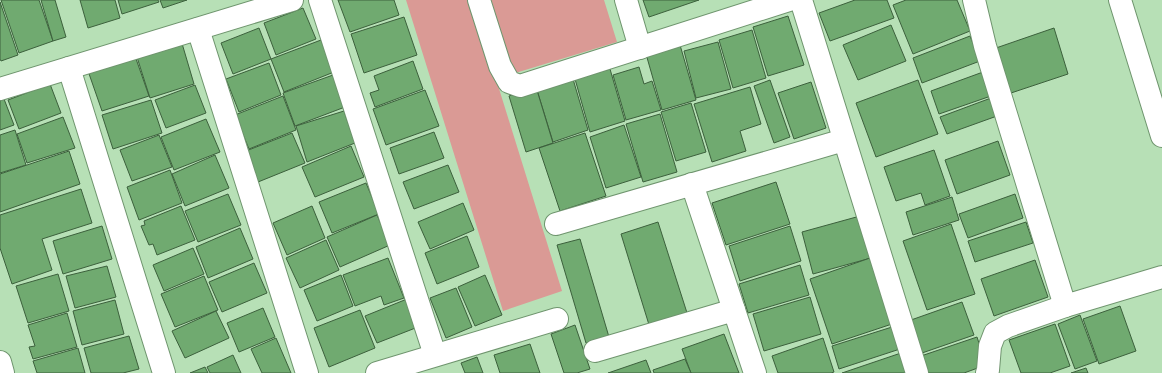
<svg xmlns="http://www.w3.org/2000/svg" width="1162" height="373" viewBox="0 0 1162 373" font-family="Poppins,sans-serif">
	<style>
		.green { fill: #da9a95 }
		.building { fill: #70aa70; stroke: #3c603c }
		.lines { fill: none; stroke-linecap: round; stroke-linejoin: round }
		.street-casing { stroke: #6f956e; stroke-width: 24 }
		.street { stroke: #fff; stroke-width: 22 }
	</style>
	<rect width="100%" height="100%" fill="#b7e0b6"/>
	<polygon class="green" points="406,0 604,0 617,42 496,79 562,291 503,311"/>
	<g class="building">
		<polygon points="1,0 39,0 53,41 19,53"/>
		<polygon points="41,0 55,0 66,37 53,41"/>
		<polygon points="80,0 115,0 120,18 88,28"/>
		<polygon points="118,0 158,0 159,2 122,14"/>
		<polygon points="160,0 187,0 163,8"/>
		<polygon points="338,0 394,0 399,15 350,32"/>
		<polygon points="643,0 699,0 649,17"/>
		<polygon points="855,0 887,0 894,18 830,41 819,13"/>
		<polygon points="906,0 957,0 970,31 913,54 893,5"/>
		<polygon points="0,2 18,55 1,61 0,59"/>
		<polygon points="303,8 316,39 276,55 264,23"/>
		<polygon points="788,16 804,65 768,76 753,27"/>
		<polygon points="404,17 417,55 364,73 351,34"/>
		<polygon points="891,25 906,61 858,80 843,45"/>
		<polygon points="259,28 271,59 233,74 221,43"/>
		<polygon points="1054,28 1068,74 1011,93 996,48"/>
		<polygon points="752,30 766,78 733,88 719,40"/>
		<polygon points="970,36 980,61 922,83 913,58"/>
		<polygon points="181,40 194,84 150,98 136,54"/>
		<polygon points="321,40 334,72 284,92 271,59"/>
		<polygon points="718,42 731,89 696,98 684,51"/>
		<polygon points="680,45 696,100 662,110 646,54"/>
		<polygon points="134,53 149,96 102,111 87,68"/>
		<polygon points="413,61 423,89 375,107 370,93 379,90 374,76"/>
		<polygon points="269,63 281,95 239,112 226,79"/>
		<polygon points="639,67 644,84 652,81 661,110 626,120 613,75"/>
		<polygon points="610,69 625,121 590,132 575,79"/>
		<polygon points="983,72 991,96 939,114 931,91"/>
		<polygon points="333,75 345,107 295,126 283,93"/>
		<polygon points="573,79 588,130 553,142 537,90"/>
		<polygon points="770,80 790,137 774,143 754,86"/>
		<polygon points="918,80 938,134 876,157 856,103"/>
		<polygon points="811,82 826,128 794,139 778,93"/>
		<polygon points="50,84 61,113 19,129 8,100"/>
		<polygon points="195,85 206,113 166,128 155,100"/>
		<polygon points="536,87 553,143 526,152 509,96"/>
		<polygon points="750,87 761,124 740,131 746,151 712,162 694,104"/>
		<polygon points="425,90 439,126 386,145 373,109"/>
		<polygon points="283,96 296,130 249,149 235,115"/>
		<polygon points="991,98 997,116 947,134 940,117"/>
		<polygon points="4,99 14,125 0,130 0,100"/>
		<polygon points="151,100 162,133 113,149 102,115"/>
		<polygon points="691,103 706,152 676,161 661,112"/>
		<polygon points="344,111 355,143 307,162 296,126"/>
		<polygon points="660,114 677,172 643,182 626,124"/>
		<polygon points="63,117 75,148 27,163 17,134"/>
		<polygon points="206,119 220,152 174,170 161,137"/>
		<polygon points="624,125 641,177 606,188 590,137"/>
		<polygon points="15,130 26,165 0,173 0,135"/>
		<polygon points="434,132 444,158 399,174 390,148"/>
		<polygon points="292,133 305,163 258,182 246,151"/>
		<polygon points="585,133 606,196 560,211 539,148"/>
		<polygon points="159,135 172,167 132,181 120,150"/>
		<polygon points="998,141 1010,175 957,194 945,160"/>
		<polygon points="351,146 364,177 315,197 302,167"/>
		<polygon points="934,150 950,196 925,205 921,193 896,201 884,167"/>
		<polygon points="69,151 80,184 0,212 0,174"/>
		<polygon points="215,155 229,188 185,206 172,174"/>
		<polygon points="448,165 459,192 414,209 403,182"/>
		<polygon points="170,170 182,203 139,220 127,187"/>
		<polygon points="776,182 790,224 726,245 712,203"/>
		<polygon points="366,183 379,214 332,233 319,202"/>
		<polygon points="81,189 92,223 42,239 52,270 12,284 0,248 0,215"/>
		<polygon points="228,194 241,225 198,242 185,211"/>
		<polygon points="1015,194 1023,218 968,238 959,214"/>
		<polygon points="952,197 959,220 913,235 906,212"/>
		<polygon points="463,203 474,230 430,249 418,222"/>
		<polygon points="181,206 195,240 157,255 153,244 149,245 141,226 145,225 144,221"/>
		<polygon points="312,206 325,238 287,255 273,223"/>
		<polygon points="377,215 390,245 340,267 327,237"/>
		<polygon points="860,216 871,258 813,274 802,232"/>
		<polygon points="658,222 688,316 650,328 621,234"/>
		<polygon points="1026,222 1033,243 975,262 968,241"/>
		<polygon points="951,224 975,294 927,310 903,241"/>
		<polygon points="102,226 112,259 63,274 53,241"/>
		<polygon points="790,226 801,261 740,281 729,246"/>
		<polygon points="240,228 253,259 208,278 196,247"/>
		<polygon points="467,236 479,267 437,284 425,253"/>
		<polygon points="580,239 609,337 586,343 557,245"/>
		<polygon points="326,240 339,270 300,288 286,258"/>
		<polygon points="193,248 204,274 164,291 153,265"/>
		<polygon points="388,258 404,298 384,305 381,296 355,306 343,275"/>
		<polygon points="870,258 892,324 832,344 810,279"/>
		<polygon points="1035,260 1048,297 994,316 981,279"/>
		<polygon points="254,263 267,293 222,312 209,282"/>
		<polygon points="800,265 809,295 748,313 739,284"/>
		<polygon points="107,266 116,297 75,308 66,276"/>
		<polygon points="58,274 69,311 28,323 16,286"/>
		<polygon points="341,275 353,306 317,321 304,290"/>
		<polygon points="485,275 502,315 475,326 458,287"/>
		<polygon points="204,276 218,310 175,327 161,294"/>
		<polygon points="456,288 472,327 446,338 430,298"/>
		<polygon points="810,297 821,334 764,351 753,314"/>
		<polygon points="407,299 418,327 377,343 365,316"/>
		<polygon points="115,300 124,334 82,345 73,311"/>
		<polygon points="962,302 974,335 922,353 911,320"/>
		<polygon points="1120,306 1136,351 1099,364 1083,319"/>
		<polygon points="263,308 275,337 239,352 227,323"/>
		<polygon points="360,310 375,348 329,367 314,328"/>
		<polygon points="216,311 229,338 185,358 172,331"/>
		<polygon points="67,313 77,347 33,359 29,347 35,346 28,325"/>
		<polygon points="1080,315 1097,361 1075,369 1058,324"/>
		<polygon points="1055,324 1070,366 1050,373 1021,373 1009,340"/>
		<polygon points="575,325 590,369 577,373 564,373 551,334"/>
		<polygon points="892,327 900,349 839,369 832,346"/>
		<polygon points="724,334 739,373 691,373 682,349"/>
		<polygon points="129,336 139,369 123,373 91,373 84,348"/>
		<polygon points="977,337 986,365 964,373 926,373 921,356"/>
		<polygon points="276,338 291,373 262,373 251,349"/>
		<polygon points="823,338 834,372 831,373 778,373 772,356"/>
		<polygon points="530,344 540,373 500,373 494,355"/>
		<polygon points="78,348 85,373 37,373 33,361"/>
		<polygon points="901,353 908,373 842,373"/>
		<polygon points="233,355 241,373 210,373 207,367"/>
		<polygon points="477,357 483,373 465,373 461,363"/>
		<polygon points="685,359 691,373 654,373 653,370"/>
		<polygon points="646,360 651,373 608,373"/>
		<polygon points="205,367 208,373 190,373"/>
		<polygon points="1086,368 1088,373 1071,373"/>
	</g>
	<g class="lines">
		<g class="street-casing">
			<g id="street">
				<polyline points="320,0 435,355"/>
				<polyline points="479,0 500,66 509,82 520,86 789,0"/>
				<polyline points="626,0 640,48"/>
				<polyline points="801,0 917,373"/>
				<polyline points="974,0 985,46 1065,306 1162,277"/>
				<polyline points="1120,0 1162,136"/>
				<polyline points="198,29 307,373"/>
				<polyline points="69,68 164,373"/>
				<polyline points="0,89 292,0"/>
				<polyline points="692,184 755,373"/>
				<polyline points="556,224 844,140"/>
				<polyline points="595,351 734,310"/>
				<polyline points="0,362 3,373"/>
				<polyline points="377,373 557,319"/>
				<polyline points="987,373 988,370 990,346 995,333 1008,326 1065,306"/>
			</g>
		</g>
		<use href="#street" class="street"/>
	</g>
</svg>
